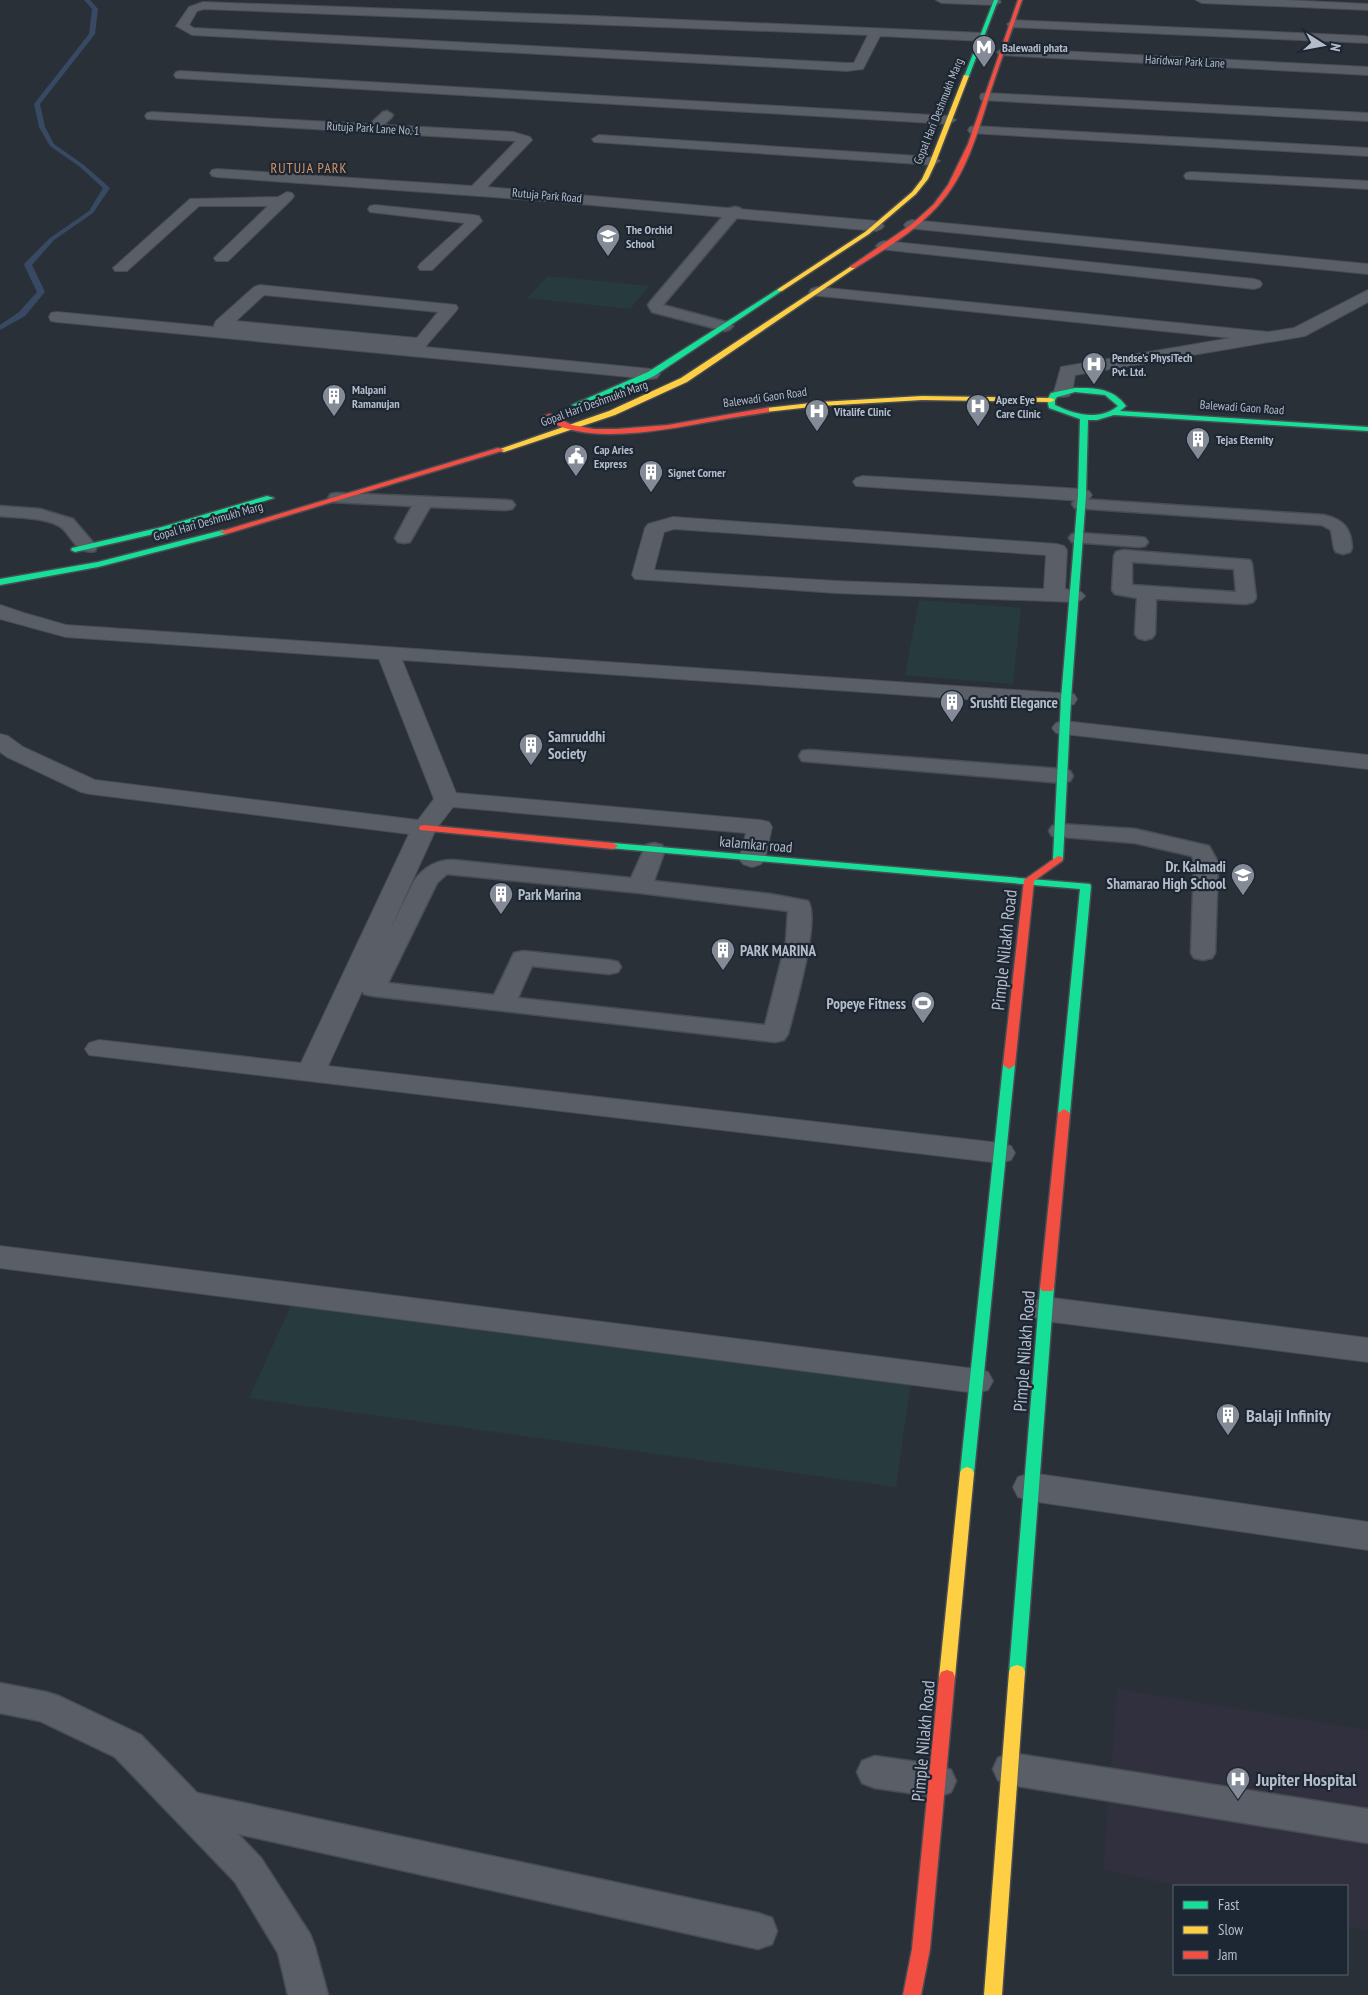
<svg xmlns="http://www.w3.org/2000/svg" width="1368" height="1995" viewBox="0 0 1368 1995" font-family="'PT Sans Narrow',sans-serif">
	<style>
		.medical { fill: #31303e }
		.green { fill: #273a3e }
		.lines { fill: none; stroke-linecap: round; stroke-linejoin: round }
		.stream { fill: #384963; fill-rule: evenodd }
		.lane-casing { stroke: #484c53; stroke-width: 3 }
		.street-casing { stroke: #484c53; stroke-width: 2 }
		.fast-casing { stroke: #484c53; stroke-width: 3 }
		.slow-casing { stroke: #484c53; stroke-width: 3 }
		.jam-casing { stroke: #484c53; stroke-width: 3 }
		.lane { fill: #5a5e66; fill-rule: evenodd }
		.street { fill: #5a5e66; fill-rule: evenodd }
		.fast { fill: #16e098; fill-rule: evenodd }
		.slow { fill: #ffcf43; fill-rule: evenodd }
		.jam { fill: #f24e42; fill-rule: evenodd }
		.labels { text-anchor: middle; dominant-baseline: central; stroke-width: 4.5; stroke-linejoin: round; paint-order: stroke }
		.far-poi-label { font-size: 12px; font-weight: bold; fill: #b4bcc9; stroke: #1d2633; text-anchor: start }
		.far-street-label { font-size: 12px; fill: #b4bcc9; stroke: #1d2633 }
		.far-neighbourhood-label { font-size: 14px; letter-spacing: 1px; fill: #d59563; stroke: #1d2633 }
		.poi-label { font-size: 15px; font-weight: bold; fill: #b4bcc9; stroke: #1d2633; text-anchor: start }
		.street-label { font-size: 15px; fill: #b4bcc9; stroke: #1d2633 }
		.near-street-label { font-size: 18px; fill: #b4bcc9; stroke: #1d2633 }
		.near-poi-label { font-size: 18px; font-weight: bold; fill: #b4bcc9; stroke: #1d2633; text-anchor: start }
	</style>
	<rect width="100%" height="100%" fill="#2a3038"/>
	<polygon class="medical" points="1117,1689 1368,1730 1368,1931 1347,1926 1347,1886 1177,1886 1103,1869"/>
	<g class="green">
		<polygon points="548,276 649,286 630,309 527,298"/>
		<polygon points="919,600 1021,608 1013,684 905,675"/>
		<polygon points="293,1301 911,1381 896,1487 249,1398"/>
	</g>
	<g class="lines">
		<polygon class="stream" points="84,0 90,0 98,9 95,34 40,104 45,127 54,144 84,165 110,188 93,213 54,240 32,265 45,292 25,316 0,330 0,325 19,312 37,292 24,265 25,263 50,238 89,211 103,188 80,167 50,146 39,127 34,104 89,34 92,9"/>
		<g class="lane-casing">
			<g id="lane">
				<polygon points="387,111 393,115 391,118 377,131 369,131 367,128 369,125 383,112"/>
				<polygon points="735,207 740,208 742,211 740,214 663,305 730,323 733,326 730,329 725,331 652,312 648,305 650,302 730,208"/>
				<polygon points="337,493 506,500 512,501 515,505 512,509 506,510 430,507 410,542 404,543 398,542 395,538 412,506 331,502 328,498 331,494"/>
				<path d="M1081,499l243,16c20,5 27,13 28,33l-2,4 -7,2 -7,-2 -2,-4 -3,-18 -9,-5 -247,-17 -3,-4 3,-4z"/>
				<path d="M0,506l40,3 33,10 24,28 -2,4c-18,4 -22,-13 -33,-23 -14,-11 -45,-10 -62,-12z"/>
				<polygon points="1078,533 1139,537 1145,538 1148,542 1145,546 1139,547 1072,542 1069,538 1072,534"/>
				<path d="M1123,550l127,10 2,4 4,34 -3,4 -7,2 -90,-5 -1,35 -3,4 -7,2 -7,-2 -3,-4 2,-36 -22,-4 -3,-4 2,-34 2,-4zM1132,562l102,7 2,23 -104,-7z"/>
				<polygon points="810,750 1062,769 1070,771 1073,776 1070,781 1062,783 802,761 799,756 802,751"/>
				<polygon points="1060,824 1135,829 1209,846 1218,862 1215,953 1212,958 1203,960 1194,958 1191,953 1194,862 1192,856 1135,843 1052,836 1049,831 1052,826"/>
				<path d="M654,843l8,2 3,5 -11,31 116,13 38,7c13,18 -14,109 -20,133l-4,6 -9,2 -402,-46 -9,-2 -3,-5 53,-108c10,-14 22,-21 39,-21l178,18 15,-33zM447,874l193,19 148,18 -2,30 -21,84 -247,-27 14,-32 77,8 9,-2 3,-5 -3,-5 -9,-2 -86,-9 -9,2 -20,42 -106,-12 49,-100z"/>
				<polygon points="0,1683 46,1692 59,1696 141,1735 197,1793 758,1913 772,1918 777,1931 772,1944 758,1949 238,1834 261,1858 310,1934 315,1947 328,1995 288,1995 278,1953 235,1882 115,1757 40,1721 0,1713"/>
				<polygon points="1011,1753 1368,1809 1368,1843 1011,1785 998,1780 993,1769 998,1758"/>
				<polygon points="875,1756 938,1765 951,1770 956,1781 951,1792 938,1797 875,1788 862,1783 857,1772 862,1761"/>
			</g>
		</g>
		<g class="street-casing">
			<g id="street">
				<polygon points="936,0 999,0 1001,2 995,5 942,3"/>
				<polygon points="1196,0 1284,0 1368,4 1368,10 1202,3"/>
				<path d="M203,2l390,14 390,17 6,4 -6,4 -103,-5 -17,33 -16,2 -655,-36 -16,-9 13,-19zM204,9l664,26 -14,28h-7l-653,-35 -5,-3 8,-14z"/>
				<polygon points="1013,20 1365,36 1368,37 1368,43 1009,27 1007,24"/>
				<polygon points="1003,48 1368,67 1368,75 999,55 997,52"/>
				<polygon points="180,71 949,116 956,120 949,124 176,78 174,75 176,72"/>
				<polygon points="986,93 1368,113 1368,121 981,100 980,97 981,94"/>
				<polygon points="152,112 513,132 530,137 532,140 487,187 876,221 881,223 884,226 881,229 876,231 547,201 217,177 212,176 210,173 212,170 217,169 472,186 516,141 147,119 145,116 147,113"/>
				<polygon points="975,126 1368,148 1368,156 970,133 968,130 970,127"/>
				<polygon points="599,135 933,157 940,161 933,165 594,142 592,139"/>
				<polygon points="1191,172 1368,181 1368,189 1186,179 1184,176 1186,173"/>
				<polygon points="287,192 292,193 294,196 292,199 228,261 216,261 214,258 268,206 199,206 127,271 115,271 113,268 190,199 278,197"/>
				<polygon points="375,205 474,215 479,216 482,221 432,270 420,270 418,267 420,264 465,223 370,212 368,209 370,206"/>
				<polygon points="912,220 1368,264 1368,274 907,228 904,225 907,222"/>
				<polygon points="884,241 1254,279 1260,281 1262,284 1260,287 1254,289 879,249 876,246 879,243"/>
				<path d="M260,285l196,20 2,3 -2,3 -31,36 226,22 6,1 3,4 -3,4 -6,1 -594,-57 -6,-1 -2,-4 2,-4 6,-1 158,15 -1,-2 2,-4 38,-34zM264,295l174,17 -21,26 -181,-17z"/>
				<polygon points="817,287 1268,332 1294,328 1368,290 1368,302 1305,336 1075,375 1072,392 1069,396 1063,397 1057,396 1054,392 1061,367 1231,338 811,295 809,292 811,289"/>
				<polygon points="863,476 1082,489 1089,491 1092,495 1089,499 1082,501 856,486 853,482 856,478"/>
				<path d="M673,517l384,27 7,2 3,4 -2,39 16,3 4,4 -4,4 -7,2 -238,-9 -201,-14 -3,-4 13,-47 3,-4zM674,529l372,26 -2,34 -208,-8 -182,-11 10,-38z"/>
				<polygon points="0,605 24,613 66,625 1074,694 1077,699 1074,704 1066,706 402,660 456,793 760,820 769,822 772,827 765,859 761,864 752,867 743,864 739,859 746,833 453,807 436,829 328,1066 1000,1143 1011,1146 1015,1153 1011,1160 1000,1163 89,1055 85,1049 89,1043 99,1040 301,1063 409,834 90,794 81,792 7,757 0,752 0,734 8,736 23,747 95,780 418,820 434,799 379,659 66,637 0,619"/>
				<polygon points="1064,721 1368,755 1368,769 1056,733 1052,728 1056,723"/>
				<polygon points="0,1246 976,1369 988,1372 993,1381 988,1390 976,1393 0,1268"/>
				<polygon points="1045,1297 1368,1338 1368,1362 1045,1321 1034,1317 1029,1309 1034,1301"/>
				<polygon points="1031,1473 1368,1522 1368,1550 1031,1501 1018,1497 1013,1487 1018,1477"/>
			</g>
		</g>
		<g class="fast-casing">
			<g id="fast">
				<polygon points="994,0 998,0 969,76 964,77"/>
				<polygon points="778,289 783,290 654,376 629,388 579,407 572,405 648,372"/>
				<path d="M1075,388c20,0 38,0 51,18l-6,5 248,16v4l-254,-16 -17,5h-9l-2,75 -15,204 -8,160 -5,3 -5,-3 8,-160 17,-204 2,-76 -31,-11 -2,-8 4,-7zM1075,392l30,3 13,11c-19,15 -42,9 -63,-1v-5l2,-3z"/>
				<polygon points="267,496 274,498 167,531 75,552 71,550 72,548 162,527"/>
				<polygon points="223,530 227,532 226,534 98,567 0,585 0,579 98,562"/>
				<polygon points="613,843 1090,884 1091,886 1070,1113 1064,1117 1058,1113 1080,889 609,848 608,846 609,844"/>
				<polygon points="1009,1061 1015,1065 974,1473 972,1477 967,1479 962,1477 960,1473 1003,1065"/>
				<polygon points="1047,1283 1052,1285 1054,1288 1025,1672 1023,1677 1017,1679 1011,1677 1009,1672 1040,1288 1042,1285"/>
			</g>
		</g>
		<g class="slow-casing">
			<g id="slow">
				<polygon points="964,75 969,76 935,164 928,179 916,194 869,234 782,291 778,291 778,289 865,232 912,192 922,179 929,164"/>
				<polygon points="853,265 856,267 855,268 687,382 615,415 504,452 497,450 609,411 681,378"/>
				<polygon points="922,396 1051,398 1055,400 1051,402 922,400 820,406 766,412 762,410 766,408 820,402"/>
				<polygon points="967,1467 972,1469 974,1473 955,1677 953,1682 947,1684 941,1682 939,1677 960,1473 962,1469"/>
				<polygon points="1017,1665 1023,1667 1025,1672 1002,1995 984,1995 1009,1672 1011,1667"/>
			</g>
		</g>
		<g class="jam-casing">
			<g id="jam">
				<path d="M1018,0h4c-10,30 -21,60 -31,90 -13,41 -24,85 -54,117 -23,25 -53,43 -82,61h-4v-2l61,-42 22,-20 14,-19 20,-41z"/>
				<path d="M766,408h3v4c-17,3 -33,5 -50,8 -45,8 -138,29 -176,-4l7,-2 22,11 22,4h23l51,-4z"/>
				<polygon points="498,448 505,450 226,534 219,532"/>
				<polygon points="424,825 613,843 618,846 613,849 420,830 419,828 420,826"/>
				<polygon points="1058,856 1062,857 1063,859 1062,861 1034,881 1015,1065 1009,1069 1003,1065 1024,880"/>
				<polygon points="1064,1109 1070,1113 1054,1288 1052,1291 1042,1291 1040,1288 1058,1113"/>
				<polygon points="947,1670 953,1672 955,1677 930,1949 921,1995 903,1995 912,1949 939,1677 941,1672"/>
			</g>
		</g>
		<use href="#lane" class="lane"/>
		<use href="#street" class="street"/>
		<use href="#fast" class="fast"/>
		<use href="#slow" class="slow"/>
		<use href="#jam" class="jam"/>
	</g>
	<defs>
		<g id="metro-pin" transform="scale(1.25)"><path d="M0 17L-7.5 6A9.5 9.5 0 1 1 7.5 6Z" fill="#848b96" stroke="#1d2633"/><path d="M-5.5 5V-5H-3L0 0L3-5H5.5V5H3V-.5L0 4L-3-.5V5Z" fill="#fff"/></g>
		<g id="school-pin" transform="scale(1.25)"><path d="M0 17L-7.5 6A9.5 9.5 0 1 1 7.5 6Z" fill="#848b96" stroke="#1d2633"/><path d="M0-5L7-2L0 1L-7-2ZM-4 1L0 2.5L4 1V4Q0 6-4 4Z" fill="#fff"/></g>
		<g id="hospital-pin" transform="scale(1.25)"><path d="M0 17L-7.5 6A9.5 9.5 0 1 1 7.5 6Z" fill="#848b96" stroke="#1d2633"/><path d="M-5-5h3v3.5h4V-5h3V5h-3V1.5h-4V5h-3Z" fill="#fff"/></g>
		<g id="building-pin" transform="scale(1.25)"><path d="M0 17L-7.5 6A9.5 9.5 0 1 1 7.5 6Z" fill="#848b96" stroke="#1d2633"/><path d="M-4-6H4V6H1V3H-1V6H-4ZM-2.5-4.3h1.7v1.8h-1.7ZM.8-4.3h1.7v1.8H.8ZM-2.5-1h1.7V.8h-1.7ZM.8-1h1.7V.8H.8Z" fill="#fff"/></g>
		<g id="civic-pin" transform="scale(1.25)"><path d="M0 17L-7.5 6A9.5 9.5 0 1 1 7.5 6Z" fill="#848b96" stroke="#1d2633"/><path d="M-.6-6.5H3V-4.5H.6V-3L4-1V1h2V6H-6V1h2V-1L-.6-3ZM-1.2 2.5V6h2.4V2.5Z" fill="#fff"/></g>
		<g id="stadium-pin" transform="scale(1.25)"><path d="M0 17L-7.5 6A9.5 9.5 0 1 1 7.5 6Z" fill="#848b96" stroke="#1d2633"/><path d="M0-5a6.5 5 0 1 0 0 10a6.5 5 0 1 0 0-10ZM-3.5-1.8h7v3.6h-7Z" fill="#fff"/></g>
	</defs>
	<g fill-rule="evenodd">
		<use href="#metro-pin" x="984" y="47"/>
		<use href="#school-pin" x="608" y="236"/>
		<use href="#hospital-pin" x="1094" y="364"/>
		<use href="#building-pin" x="334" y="396"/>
		<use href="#hospital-pin" x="978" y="406"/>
		<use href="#hospital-pin" x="817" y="411"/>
		<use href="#building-pin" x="1198" y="439"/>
		<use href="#civic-pin" x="576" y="456"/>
		<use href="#building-pin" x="651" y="472"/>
		<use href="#building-pin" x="952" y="702"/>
		<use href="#building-pin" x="531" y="745"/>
		<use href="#school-pin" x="1243" y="875"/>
		<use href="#building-pin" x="501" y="894"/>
		<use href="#building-pin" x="723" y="950"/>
		<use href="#stadium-pin" x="923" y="1003"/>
		<use href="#building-pin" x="1228" y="1415"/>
		<use href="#hospital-pin" x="1238" y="1779"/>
	</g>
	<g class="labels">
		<g class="far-poi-label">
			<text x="1002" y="47">Balewadi phata</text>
			<text x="626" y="229">The Orchid<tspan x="626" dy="14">School</tspan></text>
			<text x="1112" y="357">Pendse's PhysiTech<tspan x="1112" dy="14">Pvt. Ltd.</tspan></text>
			<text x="352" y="389">Malpani<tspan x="352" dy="14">Ramanujan</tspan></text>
			<text x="996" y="399">Apex Eye<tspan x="996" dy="14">Care Clinic</tspan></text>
			<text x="834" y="411">Vitalife Clinic</text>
			<text x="1216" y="439">Tejas Eternity</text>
			<text x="594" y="449">Cap Aries<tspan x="594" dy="14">Express</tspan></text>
			<text x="668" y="472">Signet Corner</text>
		</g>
		<g class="far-street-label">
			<text transform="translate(1185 61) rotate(3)">Haridwar Park Lane</text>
			<text transform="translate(938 111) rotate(-68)">Gopal Hari Deshmukh Marg</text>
			<text transform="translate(373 128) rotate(3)">Rutuja Park Lane No. 1</text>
			<text transform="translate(547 195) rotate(5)">Rutuja Park Road</text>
			<text transform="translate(765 397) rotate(-8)">Balewadi Gaon Road</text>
			<text transform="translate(594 403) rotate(-20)">Gopal Hari Deshmukh Marg</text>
			<text transform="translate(1242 407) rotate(4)">Balewadi Gaon Road</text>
			<text transform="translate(208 521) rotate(-16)">Gopal Hari Deshmukh Marg</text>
		</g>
		<g class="far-neighbourhood-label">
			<text x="309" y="168">RUTUJA PARK</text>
		</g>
		<g class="poi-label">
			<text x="970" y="702">Srushti Elegance</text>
			<text x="548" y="736">Samruddhi<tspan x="548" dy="17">Society</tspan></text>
			<text x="1226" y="866" text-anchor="end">Dr. Kalmadi<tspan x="1226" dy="17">Shamarao High School</tspan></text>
			<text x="518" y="894">Park Marina</text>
			<text x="740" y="950">PARK MARINA</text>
			<text x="906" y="1003" text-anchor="end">Popeye Fitness</text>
		</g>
		<g class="street-label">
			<text transform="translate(756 844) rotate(5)">kalamkar road</text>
		</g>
		<g class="near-street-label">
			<text transform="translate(1004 950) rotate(-84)">Pimple Nilakh Road</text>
			<text transform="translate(1024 1351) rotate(-86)">Pimple Nilakh Road</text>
			<text transform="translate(923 1741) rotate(-85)">Pimple Nilakh Road</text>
		</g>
		<g class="near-poi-label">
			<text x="1246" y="1415">Balaji Infinity</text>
			<text x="1256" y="1779">Jupiter Hospital</text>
		</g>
	</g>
	<rect x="1173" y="1885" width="175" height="90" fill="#1d2633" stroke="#59626f"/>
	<rect x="1183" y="1901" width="25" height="8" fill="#16e098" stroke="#59626f"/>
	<text x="1218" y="1910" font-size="15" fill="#b4bcc9">Fast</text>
	<rect x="1183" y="1926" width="25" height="8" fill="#ffcf43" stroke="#59626f"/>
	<text x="1218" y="1935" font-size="15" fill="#b4bcc9">Slow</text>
	<rect x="1183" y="1951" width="25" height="8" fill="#f24e42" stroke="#59626f"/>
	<text x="1218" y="1960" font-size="15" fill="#b4bcc9">Jam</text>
	<g transform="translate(1323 45) rotate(101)" stroke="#1d2633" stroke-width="4" paint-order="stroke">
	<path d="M0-4L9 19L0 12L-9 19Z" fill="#b4bcc9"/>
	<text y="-8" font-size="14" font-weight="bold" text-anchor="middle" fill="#b4bcc9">N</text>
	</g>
</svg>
